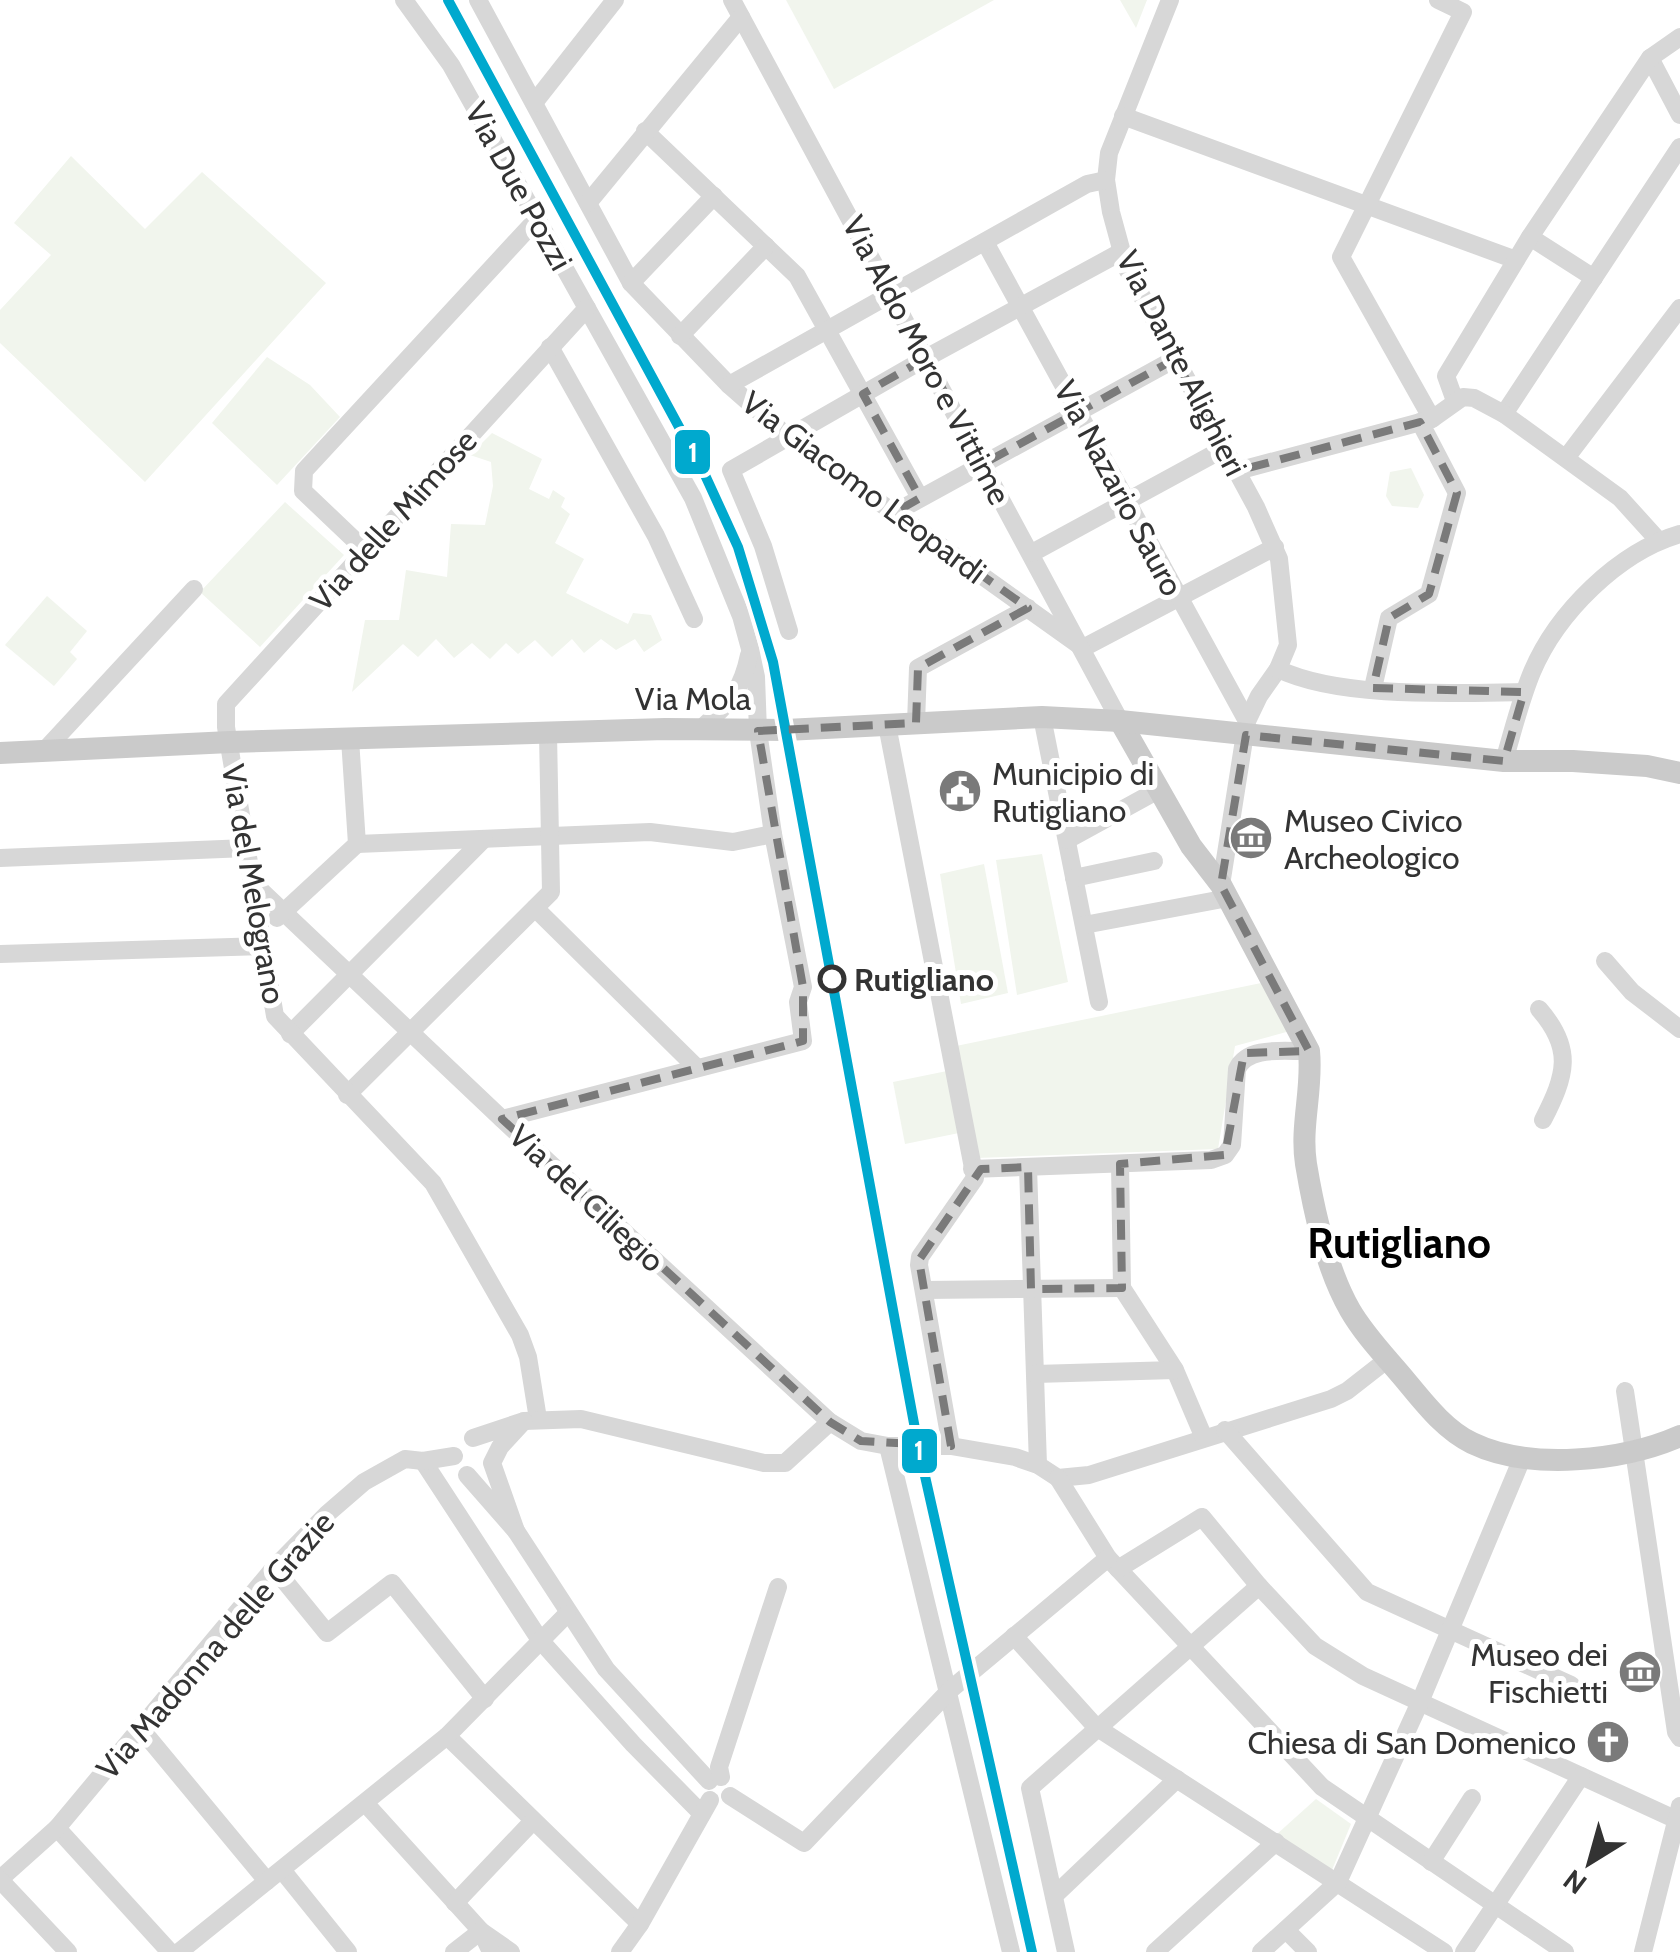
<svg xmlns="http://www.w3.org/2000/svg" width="1680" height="1952" viewBox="0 0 1680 1952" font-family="Cabin,sans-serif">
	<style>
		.green { fill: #f1f5ed }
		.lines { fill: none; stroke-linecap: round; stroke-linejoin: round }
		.minor { stroke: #d7d7d7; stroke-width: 18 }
		.major { stroke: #cacaca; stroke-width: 22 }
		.rail-1-casing { stroke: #fff; stroke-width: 18 }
		.rail-1 { stroke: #00a9ce; stroke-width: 10 }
		.marked { fill: none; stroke: #7a7a7a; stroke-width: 8; stroke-dasharray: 20 12; stroke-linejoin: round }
		.stop-dot { fill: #fff; stroke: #333; stroke-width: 5 }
		.labels { text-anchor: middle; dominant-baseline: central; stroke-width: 10; stroke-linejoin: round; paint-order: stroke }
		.street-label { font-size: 32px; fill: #333; stroke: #fff }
		.poi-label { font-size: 32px; fill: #333; stroke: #fff; text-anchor: start }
		.stop-label { font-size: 32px; font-weight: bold; fill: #333; stroke: #fff; text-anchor: start }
		.district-label { font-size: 42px; font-weight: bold; fill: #000; stroke: #fff }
		.line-badge { stroke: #fff; stroke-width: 4 }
		.badge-label { font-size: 28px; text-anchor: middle; font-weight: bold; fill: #fff }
	</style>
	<rect width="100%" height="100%" fill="#fff"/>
	<g class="green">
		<polygon points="786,0 994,0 834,89"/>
		<polygon points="1120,0 1147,0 1136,28"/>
		<polygon points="71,156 145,229 202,172 326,283 145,482 0,343 0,310 51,255 14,223"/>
		<polygon points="267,357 310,385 340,417 277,485 212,423"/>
		<polygon points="492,433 542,459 529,489 549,499 553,490 565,498 561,507 570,514 555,543 584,559 566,593 628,624 633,613 651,615 662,640 644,652 635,639 616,650 601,639 584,653 572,639 552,657 535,640 518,654 506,643 490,659 472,643 454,658 436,639 418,657 403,644 352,692 365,620 399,620 406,570 447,577 451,524 485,525 493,486 491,462 470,455"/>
		<polygon points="1411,468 1424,495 1418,508 1392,506 1386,496 1390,472"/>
		<polygon points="285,502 344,555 260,647 200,592"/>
		<polygon points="47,596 87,631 70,652 77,659 54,686 5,645"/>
		<polygon points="1042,854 1068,982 1017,995 996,860"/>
		<polygon points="984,864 1008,993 961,1004 940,874"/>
		<polygon points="1266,982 1290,1031 1235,1046 1218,1149 977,1158 956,1046"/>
		<polygon points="947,1071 959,1133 905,1144 893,1082"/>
		<polygon points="1316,1799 1351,1824 1332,1870 1276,1835"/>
	</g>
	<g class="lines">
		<g class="minor">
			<polyline points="404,0 451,65 693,498 741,616 750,649 756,677 758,731 773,834 803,987 798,1002 803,1041 502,1119"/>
			<polyline points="478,0 631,283 729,385 788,437 1083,648 1275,547"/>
			<polyline points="732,0 1120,721"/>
			<polyline points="1170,0 1109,153 1106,180 1111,212 1126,267 1256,507 1279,559 1288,645 1278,669 1259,696 1247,721"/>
			<polyline points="1650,58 1680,115"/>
			<polyline points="534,103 615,0"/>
			<polyline points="1123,116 1516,260"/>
			<polyline points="645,131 797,276 920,498"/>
			<polyline points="588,203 741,17"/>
			<polyline points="1530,237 1594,278"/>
			<polyline points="985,242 1247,721 1221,885"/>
			<polyline points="631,283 714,196"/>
			<polyline points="680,336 766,246"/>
			<polyline points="550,347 656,536 694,619"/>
			<polyline points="729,385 1087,184 1106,180"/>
			<polyline points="1455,401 1446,376 1530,237 1650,58 1680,37"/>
			<polyline points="1504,414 1680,147"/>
			<polyline points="1432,419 1341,257 1463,12 1438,0"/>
			<polyline points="1566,458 1680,308"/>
			<polyline points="1237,471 1432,419 1463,397 1474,398 1504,414 1620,498 1658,540"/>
			<polyline points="894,513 1175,359"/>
			<polyline points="365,550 303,491 304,471 536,220"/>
			<polyline points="1032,553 1223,449"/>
			<polyline points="789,631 763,546 731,470 926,358 1121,252"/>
			<path d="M1278,669c62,30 178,24 246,23"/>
			<polyline points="1373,688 1389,618 1429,594 1457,493 1420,422"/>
			<polyline points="1042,717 1099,1002"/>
			<polyline points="916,723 918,668 1028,608"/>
			<polyline points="887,725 975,1178 920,1257 919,1265 951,1446"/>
			<path d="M700,730c28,-27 41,-36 49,-75"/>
			<polyline points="44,751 194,589"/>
			<path d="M1504,761c9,-30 16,-60 28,-89 25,-59 86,-120 148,-138"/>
			<polyline points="1067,840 1160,789"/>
			<polyline points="357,844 650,832 733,842 773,834"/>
			<polyline points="0,858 247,848"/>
			<polyline points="1074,878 1154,861"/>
			<polyline points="255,885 502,1119 830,1422 861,1441 888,1446 951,1446 1015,1457 1038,1465 1058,1478 1089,1475 1331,1399 1347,1391 1388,1359"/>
			<polyline points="535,908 696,1067"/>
			<polyline points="277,918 357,844 350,739"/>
			<polyline points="1084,925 1228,898"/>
			<polyline points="0,954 264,946"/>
			<polyline points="1605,961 1632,992 1680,1029"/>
			<path d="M1539,1009c35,40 27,66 4,111"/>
			<polyline points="290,1034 484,839"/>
			<polyline points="347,1095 551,892 548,733"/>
			<polyline points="1120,1164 1122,1288 1175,1370 1204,1438"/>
			<polyline points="1028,1167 1038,1465"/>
			<path d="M972,1169l239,-9 14,-5 7,-10 5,-76c11,-24 49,-17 72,-18"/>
			<polyline points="924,1290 1122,1288"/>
			<polyline points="1035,1374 1175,1370"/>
			<polyline points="1625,1391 1676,1732 1680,1738"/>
			<polyline points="538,1419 528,1357 520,1335 433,1183 275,1016 226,727 226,704 587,308"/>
			<polyline points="524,1421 581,1419 764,1463 785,1463 830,1422"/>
			<polyline points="1225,1430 1367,1592 1571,1685"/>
			<polyline points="888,1446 1011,1952"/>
			<polyline points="423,1461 540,1640 633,1744 702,1814"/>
			<polyline points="467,1475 516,1531 492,1463 500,1447 524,1421 473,1438"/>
			<polyline points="1058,1478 1108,1558 1322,1787 1565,1952"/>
			<polyline points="516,1531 606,1669 709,1781"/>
			<polyline points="274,1568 327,1633 392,1583 485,1699"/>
			<polyline points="1118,1569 1202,1517 1259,1586 1315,1646 1363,1676 1677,1820"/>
			<polyline points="1014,1636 1096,1727 1444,1952"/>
			<polyline points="141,1729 267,1881"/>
			<polyline points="447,1736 640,1924"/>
			<polyline points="721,1777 719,1767 778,1587"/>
			<polyline points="730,1796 804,1843 950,1690 1108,1558"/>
			<polyline points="366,1804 481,1931 511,1952"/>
			<polyline points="57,1828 170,1952"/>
			<polyline points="1431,1862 1472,1798"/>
			<polyline points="282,1870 348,1952"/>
			<polyline points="0,1879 57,1828 274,1568 327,1514 364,1482 405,1459 423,1461 454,1456"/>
			<polyline points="0,1880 68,1952"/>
			<polyline points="1054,1896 1177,1779"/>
			<polyline points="455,1903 532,1822"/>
			<polyline points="1286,1930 1308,1952"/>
			<polyline points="179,1952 447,1736 567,1614"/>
			<polyline points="454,1952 481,1931 491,1952"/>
			<polyline points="620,1952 640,1924 710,1800"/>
			<polyline points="1066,1952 1030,1788 1259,1586"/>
			<polyline points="1155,1952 1276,1842"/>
			<polyline points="1261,1952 1338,1882 1420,1702 1523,1456"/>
			<polyline points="1464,1952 1581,1776"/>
			<polyline points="1643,1952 1680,1806"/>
		</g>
		<g class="major">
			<path d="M1120,721l71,125 30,39 88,166c4,38 -9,75 -3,113 8,48 20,104 44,146 15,26 37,48 56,71 19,23 39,49 66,62 58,28 151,18 208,-7"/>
			<polyline points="0,753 230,742 665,729 786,730 1042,717 1120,721 1504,761 1573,761 1647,766 1680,773"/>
		</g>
		<g class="rail-1-casing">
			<polyline id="rail-1" points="448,0 705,475 738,547 773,662 918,1445 1032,1952"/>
		</g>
		<use href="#rail-1" class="rail-1"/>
	</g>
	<path class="marked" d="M926,358l57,106 192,-105 62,112 183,-49 37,71 -28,101 -40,24 -16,70 151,4 -20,69 -258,-26 -25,150 88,166 -65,2 -19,102 -105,9 2,124 -91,1 -3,-122 -47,2 -62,91 32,186 -90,-5 -31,-19 -328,-303 301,-78v-54l-45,-256 158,-8 2,-55 110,-60 -134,-95 26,-15 -57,-104z"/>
	<defs>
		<g id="civic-disc" transform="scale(2.25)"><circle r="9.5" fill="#7a7a7a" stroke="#fff"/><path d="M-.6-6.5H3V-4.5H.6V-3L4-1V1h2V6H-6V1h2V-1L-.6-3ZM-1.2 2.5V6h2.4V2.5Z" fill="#fff"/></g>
		<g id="museum-disc" transform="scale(2.25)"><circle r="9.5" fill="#7a7a7a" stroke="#fff"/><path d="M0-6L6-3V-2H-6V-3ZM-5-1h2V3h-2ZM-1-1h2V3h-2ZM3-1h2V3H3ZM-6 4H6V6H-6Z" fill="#fff"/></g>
		<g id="church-disc" transform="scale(2.25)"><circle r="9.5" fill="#7a7a7a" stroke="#fff"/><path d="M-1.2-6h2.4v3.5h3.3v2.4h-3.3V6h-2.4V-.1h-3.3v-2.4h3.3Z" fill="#fff"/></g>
	</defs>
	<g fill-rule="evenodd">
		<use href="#civic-disc" x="960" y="791"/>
		<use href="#museum-disc" x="1251" y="838"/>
		<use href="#museum-disc" x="1640" y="1672"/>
		<use href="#church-disc" x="1608" y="1742"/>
	</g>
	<circle class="stop-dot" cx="832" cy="979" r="12"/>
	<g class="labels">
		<g class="street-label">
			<text transform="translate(519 186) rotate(61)">Via Due Pozzi</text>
			<text transform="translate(927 360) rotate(62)">Via Aldo Moro e Vittime</text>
			<text transform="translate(1182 363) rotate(63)">Via Dante Alighieri</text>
			<text transform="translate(864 487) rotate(37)">Via Giacomo Leopardi</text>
			<text transform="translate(1119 488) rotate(62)">Via Nazario Sauro</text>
			<text transform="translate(393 520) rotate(-48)">Via delle Mimose</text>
			<text x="693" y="698">Via Mola</text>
			<text transform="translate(254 884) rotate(80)">Via del Melograno</text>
			<text transform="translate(587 1198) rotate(43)">Via del Ciliegio</text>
			<text transform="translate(215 1645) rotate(-49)">Via Madonna delle Grazie</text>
		</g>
		<g class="poi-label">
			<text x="992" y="773">Municipio di<tspan x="992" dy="37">Rutigliano</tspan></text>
			<text x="1284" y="820">Museo Civico<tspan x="1284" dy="37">Archeologico</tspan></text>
			<text x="1608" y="1654" text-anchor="end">Museo dei<tspan x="1608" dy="37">Fischietti</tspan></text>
			<text x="1576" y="1742" text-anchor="end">Chiesa di San Domenico</text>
		</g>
		<g class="stop-label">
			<text x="854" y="979">Rutigliano</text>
		</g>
		<g class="district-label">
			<text x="1399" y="1243">Rutigliano</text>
		</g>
	</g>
	<g class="line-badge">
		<rect x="673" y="428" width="39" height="48" rx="10" fill="#00a9ce"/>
		<rect x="900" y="1427" width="39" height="48" rx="10" fill="#00a9ce"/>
	</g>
	<g class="badge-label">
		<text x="693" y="462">1</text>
		<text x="919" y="1460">1</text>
	</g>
	<g transform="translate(1590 1862) rotate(217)" stroke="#ffffff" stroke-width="8" paint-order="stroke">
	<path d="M0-8L18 38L0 25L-18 38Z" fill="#333333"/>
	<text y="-15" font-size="28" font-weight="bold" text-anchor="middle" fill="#333333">N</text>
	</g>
</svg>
